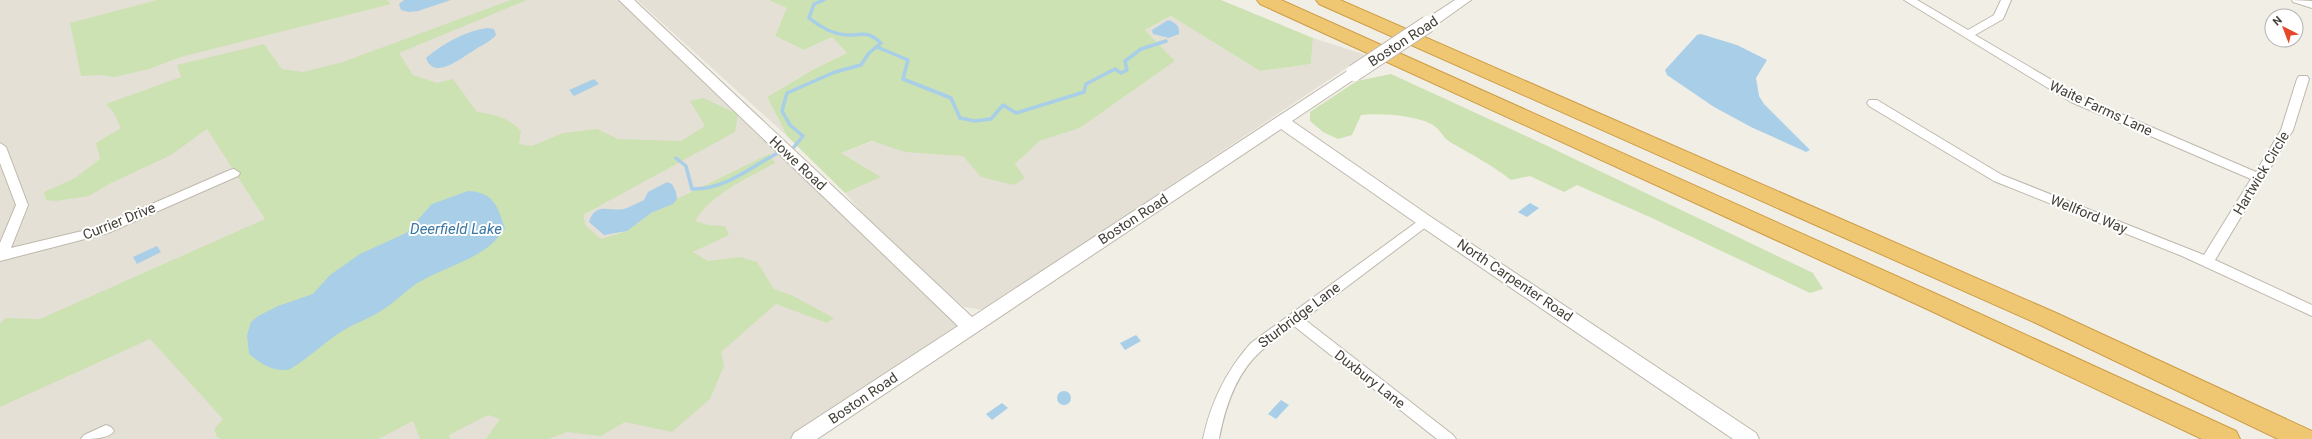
<svg xmlns="http://www.w3.org/2000/svg" width="2312" height="439" viewBox="0 0 2312 439" font-family="Roboto,sans-serif">
	<style>
		.residential { fill: #e5e0d5 }
		.green { fill: #cce2b3 }
		.water { fill: #a8cee8 }
		.lines { fill: none; stroke-linecap: round; stroke-linejoin: round }
		.stream { stroke: #a8cee8; stroke-width: 3.5 }
		.minor-casing { stroke: #bfb8ad; stroke-width: 2 }
		.tertiary-casing { stroke: #bfb8ad; stroke-width: 2 }
		.motorway-casing { stroke: #cd9c44; stroke-width: 2 }
		.minor { fill: #fff; fill-rule: evenodd }
		.tertiary { fill: #fff; fill-rule: evenodd }
		.motorway { fill: #efc773; fill-rule: evenodd }
		.tertiary-bridge-casing { stroke: #bfb8ad; stroke-width: 18; stroke-linecap: butt }
		.tertiary-bridge { stroke: #fff; stroke-width: 16 }
		.labels { text-anchor: middle; dominant-baseline: central; stroke-width: 4; stroke-linejoin: round; paint-order: stroke }
		.street-label { font-size: 14px; fill: #433e36; stroke: #fff }
		.water-label { font-size: 15px; font-style: italic; fill: #3a77a4; stroke: #fff }
	</style>
	<rect width="100%" height="100%" fill="#f1eee6"/>
	<g class="residential">
		<polygon points="0,0 623,0 957,324 953,331 789,439 0,439"/>
		<polygon points="637,0 768,0 788,8 775,36 804,50 832,37 847,53 814,69 767,97 787,136"/>
		<polygon points="1171,16 1260,71 1311,64 1313,38 1366,55 984,310 964,307 881,235 845,193 880,177 841,153 893,134 1015,164 1040,141 1080,128 1175,61 1145,30"/>
	</g>
	<g class="green">
		<polygon points="157,0 387,0 391,4 181,57 149,69 115,77 100,75 81,76 70,23"/>
		<path d="M511,0h16l-128,53 14,22 24,8 16,-4 24,33c19,3 31,5 44,19l-2,13 13,2 31,-13 34,-4 21,10 63,2 24,-15 -15,-25 13,-3 35,16 -3,18 -152,83 3,11 15,13 26,-8 24,-18 22,-9 4,-5 92,-45 6,9c-29,16 -63,30 -80,58l13,4 17,1 4,9 -36,17 15,9 32,-4 17,5 17,27 19,7 41,22 -7,5 -51,-19 -55,48 3,14 -14,33 -38,33 -47,-10 -24,14 -34,-4 -18,7h-63l14,-20 -12,-4 -39,20 1,4h-30l-7,-18 -35,18h-157l-4,-2 -3,-8 9,-10 -73,-80 -150,68v-84l6,-5 34,1 225,-100 -58,-90 -36,26 -62,29 -20,12 -34,5 -9,-1 -2,-8 31,-14 25,-19 -4,-16 25,-15 -7,-15 -8,-9 75,-27 -4,-12 87,-21 18,25 21,3 40,-10z"/>
		<polygon points="768,0 1221,0 1313,38 1311,64 1260,71 1171,16 1145,30 1175,61 1080,128 1040,141 1015,164 1025,178 1014,185 981,177 963,156 905,152 872,141 841,153 881,177 845,193 787,136 767,97 814,69 847,53 832,37 804,50 775,36 787,8"/>
		<path d="M1391,74l148,68 274,131 10,16 -13,4 -158,-75 -75,-33 -13,7 -34,-16 -19,4c-19,-15 -40,-26 -61,-38 -7,-4 -10,-13 -17,-17 -18,-10 -52,-12 -72,-10l-9,20 -14,4 -15,-7 -13,-11v-9l47,-31z"/>
	</g>
	<g class="water">
		<polygon points="404,0 451,0 418,11 409,12 401,10 399,4"/>
		<path d="M1168,20c7,2 12,6 11,14l-10,4 -16,-4 -1,-4z"/>
		<path d="M487,28l7,1 2,6c-7,8 -15,10 -23,16 -12,7 -39,30 -47,7 18,-15 37,-26 61,-30z"/>
		<polygon points="1701,34 1737,45 1767,60 1756,78 1759,96 1764,104 1810,150 1806,152 1802,150 1753,128 1714,107 1667,75 1665,70 1697,35"/>
		<polygon points="594,79 599,84 574,96 569,90"/>
		<path d="M667,182l5,2 4,8 1,7 -4,5 -22,9 -24,18 -23,4 -15,-13c6,-21 23,-10 35,-13 6,-2 13,-6 20,-9l4,-8z"/>
		<path d="M468,191c26,1 30,16 37,38 -21,30 -54,35 -84,52 -13,7 -22,18 -34,26 -15,11 -33,16 -48,26 -11,7 -44,36 -52,37 -16,1 -27,-7 -38,-16l-2,-19 4,-13 7,-6 20,-10 35,-12 17,-19 30,-21 46,-21 26,-29z"/>
		<polygon points="1530,203 1539,208 1527,217 1518,212"/>
		<polygon points="157,246 161,252 137,264 133,257"/>
		<polygon points="1136,335 1141,341 1125,350 1120,343"/>
		<circle cx="1064" cy="398" r="7"/>
		<polygon points="1281,400 1289,405 1276,419 1268,414"/>
		<polygon points="1002,403 1008,408 992,420 986,414"/>
	</g>
	<g class="lines">
		<g class="stream">
			<polyline points="877,47 908,60 903,79 951,98 960,118 975,121 991,119 1003,105 1016,113 1084,92 1086,84 1115,69 1121,73 1127,70 1125,61 1141,49 1166,41"/>
			<path d="M794,147l9,-11 -13,-11 -8,-14 5,-18 48,-21 26,-7 8,-12 12,-10c-16,-14 -17,-7 -35,-8 -13,-1 -27,-9 -37,-17l5,-14 10,-4"/>
			<path d="M676,158l10,8 6,23c32,1 57,-21 84,-35"/>
		</g>
		<g class="minor-casing">
			<g id="minor">
				<polygon points="1904,0 1917,0 1968,30 1994,15 2001,0 2011,0 2003,19 1975,35 2079,96 2256,172 2281,130 2297,79 2299,76 2307,76 2309,79 2293,130 2215,260 2312,305 2312,316 2182,256 1994,181 1869,106 1867,103 1869,100 1877,100 2002,175 2204,255 2251,179 2071,102"/>
				<polygon points="2292,0 2312,1 2312,8 2293,2"/>
				<polygon points="0,143 6,147 28,205 11,248 99,227 230,170 234,169 240,173 238,176 108,233 0,261 0,243 16,205 0,163"/>
				<path d="M1425,216l5,2 2,3 -2,3 -126,95 149,116 3,4h-19l-143,-113c-11,8 -23,16 -33,25 -25,22 -36,56 -42,88h-16c8,-37 23,-68 48,-96z"/>
				<path d="M106,425l5,2 3,4c-6,8 -22,8 -33,8l3,-4z"/>
			</g>
		</g>
		<g class="tertiary-casing">
			<g id="tertiary">
				<polygon points="619,0 634,0 972,317 1349,70 1359,70 1362,73 1359,76 1292,121 1431,217 1756,433 1759,439 1733,439 1419,225 1281,129 817,439 791,439 794,433 958,326"/>
				<polygon points="1455,0 1471,0 1433,27 1423,27 1421,24 1423,21"/>
			</g>
		</g>
		<g class="motorway-casing">
			<g id="motorway">
				<polygon points="1257,0 1281,0 1943,297 2236,431 2240,439 2202,439 1927,309 1260,4"/>
				<polygon points="1316,0 1340,0 2054,312 2312,431 2312,439 2278,439 2038,324 1319,4"/>
			</g>
		</g>
		<use href="#minor" class="minor"/>
		<use href="#tertiary" class="tertiary"/>
		<use href="#motorway" class="motorway"/>
		<g class="tertiary-bridge-casing">
			<polyline id="tertiary-bridge" points="1354,73 1428,24"/>
		</g>
		<use href="#tertiary-bridge" class="tertiary-bridge"/>
	</g>
	<g class="labels">
		<g class="street-label">
			<text transform="translate(1403 41) rotate(-33)">Boston Road</text>
			<text transform="translate(2101 108) rotate(25)">Waite Farms Lane</text>
			<text transform="translate(798 163) rotate(43)">Howe Road</text>
			<text transform="translate(2261 173) rotate(-59)">Hartwick Circle</text>
			<text transform="translate(2089 214) rotate(22)">Wellford Way</text>
			<text transform="translate(1133 219) rotate(-33)">Boston Road</text>
			<text transform="translate(119 221) rotate(-22)">Currier Drive</text>
			<text transform="translate(1515 280) rotate(34)">North Carpenter Road</text>
			<text transform="translate(1299 315) rotate(-37)">Sturbridge Lane</text>
			<text transform="translate(1370 379) rotate(38)">Duxbury Lane</text>
			<text transform="translate(863 398) rotate(-34)">Boston Road</text>
		</g>
		<g class="water-label">
			<text x="456" y="229">Deerfield Lake</text>
		</g>
	</g>
	<g transform="translate(2284 28) rotate(318)"><circle r="19" fill="#ffffff" stroke="#b4b2af"/>
	<path d="M0-3L7 15L0 10L-7 15Z" fill="#e4472a"/>
	<text y="-6" font-size="11" font-weight="bold" text-anchor="middle" fill="#433e36">N</text>
	</g>
</svg>
